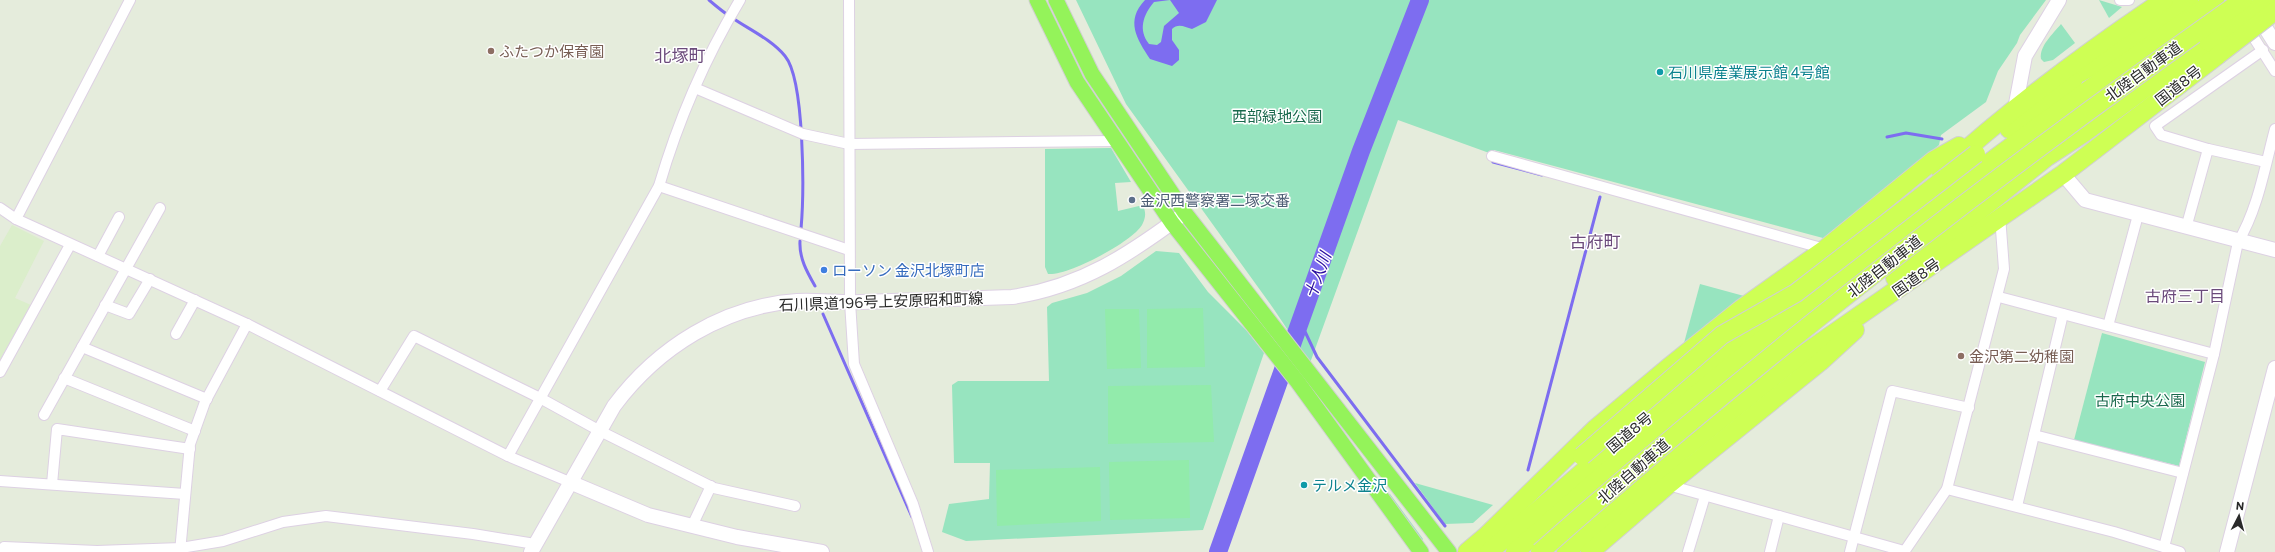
<svg xmlns="http://www.w3.org/2000/svg" width="2275" height="552" viewBox="0 0 2275 552" font-family="Commissioner,'Noto Sans JP',sans-serif">
	<style>
		.education { fill: #dbeecb }
		.green { fill: #97e4bf }
		.pitch { fill: #92ebab }
		.water { fill: #7d6df0; fill-rule: evenodd }
		.lines { fill: none; stroke-linecap: round; stroke-linejoin: round }
		.stream { stroke: #7d6df0; stroke-width: 3 }
		.river { stroke: #7d6df0; stroke-width: 18 }
		.street-casing { stroke: #ddd1e3; stroke-width: 12 }
		.secondary-casing { stroke: #ddd1e3; stroke-width: 16 }
		.primary-casing { stroke: #d0d0d0; stroke-width: 17 }
		.highway-casing { stroke: #d0d0d0; stroke-width: 20 }
		.street { stroke: #fff; stroke-width: 10 }
		.secondary { stroke: #fff; stroke-width: 14 }
		.primary { stroke: #94f35a; stroke-width: 15 }
		.highway { stroke: #ceff54; stroke-width: 18 }
		.highway-bridge-casing { stroke: #d0d0d0; stroke-width: 20; stroke-linecap: butt }
		.highway-bridge { stroke: #ceff54; stroke-width: 18 }
		.education-dot { fill: #8d6e63; stroke: #fff; stroke-width: 1.5 }
		.culture-dot { fill: #0f9aa8; stroke: #fff; stroke-width: 1.5 }
		.service-dot { fill: #5c6f8a; stroke: #fff; stroke-width: 1.5 }
		.shop-dot { fill: #3f7fe0; stroke: #fff; stroke-width: 1.5 }
		.labels { text-anchor: middle; dominant-baseline: central; stroke-width: 3; stroke-linejoin: round; paint-order: stroke }
		.education-label { font-size: 15px; fill: #785e54; stroke: #fff; text-anchor: start }
		.street-label { font-size: 15px; fill: #2a2a2a; stroke: #fff }
		.culture-label { font-size: 15px; fill: #0d838f; stroke: #fff; text-anchor: start }
		.park-label { font-size: 15px; fill: #19684c; stroke: #fff }
		.service-label { font-size: 15px; fill: #4e5e75; stroke: #fff; text-anchor: start }
		.shop-label { font-size: 15px; fill: #366cbe; stroke: #fff; text-anchor: start }
		.water-label { font-size: 16px; font-style: italic; fill: #280b9d; stroke: #fff }
		.neighbourhood-label { font-size: 16px; fill: #6b4a7b; stroke: #fff }
		.quarter-label { font-size: 17px; fill: #6b4a7b; stroke: #fff }
	</style>
	<rect width="100%" height="100%" fill="#e5ecdc"/>
	<polygon class="education" points="12,225 44,241 15,298 31,305 0,360 0,246"/>
	<g class="green">
		<polygon points="1076,0 2046,0 2020,35 2017,43 1998,71 1986,102 1941,135 1939,145 1823,238 1494,150 1492,154 1398,120 1310,363 1273,308 1126,104"/>
		<polygon points="2099,0 2122,7 2109,18"/>
		<path d="M2061,24l14,19 -22,17 -9,2 -3,-3c-2,-13 12,-25 20,-35z"/>
		<path d="M1111,148l20,34 -16,1 3,28 25,-6c3,8 3,12 -1,20 -10,17 -74,51 -94,49l-3,-7v-118z"/>
		<polygon points="1156,251 1179,253 1208,292 1246,330 1264,353 1203,530 966,541 942,532 949,504 989,499 990,463 954,463 952,385 958,381 1049,381 1047,307 1052,303 1087,293 1121,276"/>
		<polygon points="1700,284 1744,296 1684,343"/>
		<polygon points="2102,333 2205,362 2179,466 2074,440"/>
		<polygon points="1415,483 1493,505 1473,523 1445,524"/>
		<polygon points="1390,494 1423,539 1421,542 1387,495"/>
	</g>
	<g class="pitch">
		<polygon points="1203,308 1205,367 1147,368 1147,309"/>
		<polygon points="1105,309 1139,309 1141,368 1107,369"/>
		<polygon points="1211,385 1214,442 1108,444 1108,386"/>
		<polygon points="1189,460 1190,518 1110,520 1109,462"/>
		<polygon points="1100,467 1101,521 997,526 996,470"/>
	</g>
	<path class="water" d="M1145,0h72l-11,22 -14,7c-7,-2 -14,-6 -20,0v11l7,10v10l-7,6 -22,-7c-13,-20 -25,-38 -5,-59zM1170,0l9,13 -15,13 -3,16 -4,3 -8,-1c-11,-14 -6,-29 5,-42z"/>
	<g class="lines">
		<g class="stream">
			<path d="M709,0c7,6 14,12 22,17 17,12 40,22 54,39 20,24 19,139 16,173"/>
			<polyline points="1887,137 1906,133 1942,139"/>
			<polyline points="1493,162 1542,175"/>
			<path d="M800,241c-1,17 7,31 15,45"/>
			<polyline points="823,314 912,517"/>
			<polyline points="1300,321 1317,357 1445,526"/>
			<polyline points="1528,470 1600,197"/>
		</g>
		<polyline class="river" points="1218,552 1361,151 1420,0"/>
		<g class="street-casing">
			<g id="street">
				<polyline points="849,0 850,302 854,364 913,504 928,552"/>
				<polyline points="2120,0 2129,0"/>
				<polyline points="2247,27 2275,71"/>
				<polyline points="695,88 803,134 849,144 1116,141"/>
				<polyline points="2208,149 2161,135 2155,126 2263,50"/>
				<polyline points="1492,156 1825,249"/>
				<polyline points="659,186 849,250"/>
				<polyline points="0,208 16,219 130,0"/>
				<polyline points="16,219 247,324 508,456 572,483"/>
				<polyline points="2186,228 2208,149 2266,162"/>
				<polyline points="98,256 119,217"/>
				<polyline points="1999,297 2214,354"/>
				<polyline points="105,305 129,314 150,279"/>
				<polyline points="2108,326 2138,215"/>
				<polyline points="176,334 195,300"/>
				<polyline points="82,347 207,399"/>
				<polyline points="0,372 70,245"/>
				<polyline points="64,378 195,431"/>
				<polyline points="380,391 414,336 540,398 600,431 714,488 795,506"/>
				<polyline points="44,415 160,208"/>
				<polyline points="2034,435 2183,473"/>
				<path d="M508,456l151,-270c19,-65 46,-128 81,-186"/>
				<polyline points="0,481 185,494"/>
				<polyline points="52,484 57,429 190,449"/>
				<polyline points="1668,485 1904,551"/>
				<polyline points="1947,489 2004,269 2000,216"/>
				<polyline points="2017,506 2063,314"/>
				<polyline points="692,526 711,486"/>
				<path d="M2164,547l50,-193 24,-112c20,-33 27,-76 37,-113"/>
				<polyline points="4,552 4,547 97,551 181,548 223,541 283,522 326,516 473,534 535,544"/>
				<polyline points="180,552 190,444 205,402 247,324"/>
				<polyline points="1688,552 1705,496"/>
				<polyline points="1770,552 1779,516"/>
				<polyline points="1850,552 1892,391 1969,408"/>
				<polyline points="1904,552 1947,489 2114,532 2180,552"/>
			</g>
		</g>
		<g class="secondary-casing">
			<g id="secondary">
				<polyline points="2256,13 2275,43"/>
				<polyline points="2015,109 2025,56 2059,0"/>
				<polyline points="2063,174 2085,200 2275,250"/>
				<polyline points="572,483 648,515 737,537 822,552"/>
				<path d="M531,552l83,-146c44,-59 110,-100 183,-105 22,-1 43,2 64,1 50,-2 101,-3 151,-5 69,-10 118,-43 173,-84"/>
				<polyline points="2227,552 2275,368"/>
			</g>
		</g>
		<g class="primary-casing">
			<g id="primary">
				<polyline points="1037,0 1077,82 1172,223 1297,381 1421,552"/>
				<polyline points="1056,0 1092,74 1185,213 1449,552"/>
			</g>
		</g>
		<g class="highway-casing">
			<g id="highway">
				<polyline points="2059,84 2089,68 2189,0"/>
				<polyline points="2009,129 2073,81"/>
				<path d="M1941,172c70,-64 144,-119 223,-172"/>
				<polyline points="1895,278 2047,157 2084,133 2209,42"/>
				<polyline points="1467,552 1486,536 1595,429 1669,367 1741,309 1825,249 1934,160 1959,146"/>
				<polyline points="1489,552 1696,375 1771,314"/>
				<path d="M1515,552c95,-84 191,-168 290,-247 133,-106 270,-208 410,-305"/>
				<polyline points="1566,552 1682,451 1791,363 2063,174 2218,55"/>
				<polyline points="1590,552 1668,485 1820,362 1855,330"/>
			</g>
		</g>
		<use href="#street" class="street"/>
		<use href="#secondary" class="secondary"/>
		<use href="#primary" class="primary"/>
		<use href="#highway" class="highway"/>
		<g class="highway-bridge-casing">
			<g id="highway-bridge">
				<polyline points="2209,42 2268,0"/>
				<polyline points="2218,55 2275,11"/>
				<polyline points="1582,456 1722,335 1796,293 1976,154"/>
				<path d="M1540,552c223,-198 459,-380 703,-552"/>
			</g>
		</g>
		<use href="#highway-bridge" class="highway-bridge"/>
	</g>
	<g class="education-dot">
		<circle cx="491" cy="51" r="4"/>
		<circle cx="1961" cy="356" r="4"/>
	</g>
	<g class="culture-dot">
		<circle cx="1660" cy="72" r="4"/>
		<circle cx="1304" cy="485" r="4"/>
	</g>
	<circle class="service-dot" cx="1132" cy="200" r="4"/>
	<circle class="shop-dot" cx="824" cy="270" r="4"/>
	<g class="labels">
		<g class="education-label">
			<text x="499" y="51">ふたつか保育園</text>
			<text x="1969" y="356">金沢第二幼稚園</text>
		</g>
		<g class="street-label">
			<text transform="translate(2143 71) rotate(-36)">北陸自動車道</text>
			<text transform="translate(2178 85) rotate(-38)">国道8号</text>
			<text transform="translate(1884 266) rotate(-38)">北陸自動車道</text>
			<text transform="translate(1916 277) rotate(-35)">国道8号</text>
			<text transform="translate(881 301) rotate(-2)">石川県道196号上安原昭和町線</text>
			<text transform="translate(1629 432) rotate(-40)">国道8号</text>
			<text transform="translate(1633 471) rotate(-41)">北陸自動車道</text>
		</g>
		<g class="culture-label">
			<text x="1668" y="72">石川県産業展示館 4号館</text>
			<text x="1312" y="485">テルメ金沢</text>
		</g>
		<g class="park-label">
			<text x="1277" y="116">西部緑地公園</text>
			<text x="2140" y="400">古府中央公園</text>
		</g>
		<g class="service-label">
			<text x="1140" y="200">金沢西警察署二塚交番</text>
		</g>
		<g class="shop-label">
			<text x="832" y="270">ローソン 金沢北塚町店</text>
		</g>
		<g class="water-label">
			<text transform="translate(1317 275) rotate(-70)">十人川</text>
		</g>
		<g class="neighbourhood-label">
			<text x="2185" y="295">古府三丁目</text>
		</g>
		<g class="quarter-label">
			<text x="680" y="55">北塚町</text>
			<text x="1595" y="241">古府町</text>
		</g>
	</g>
	<g transform="translate(2239 516) rotate(6)" stroke="#ffffff" stroke-width="3" paint-order="stroke">
	<path d="M0-3L7 15L0 10L-7 15Z" fill="#2a2a2a"/>
	<text y="-6" font-size="11" font-weight="bold" text-anchor="middle" fill="#2a2a2a">N</text>
	</g>
</svg>
